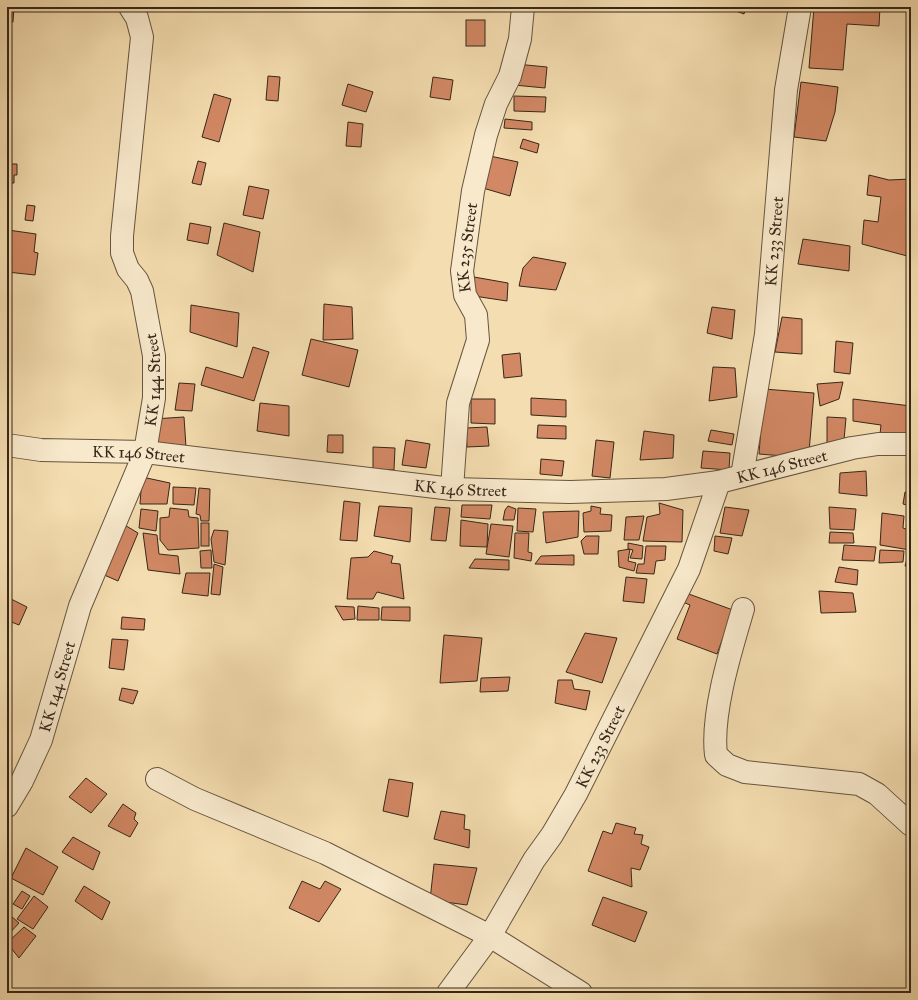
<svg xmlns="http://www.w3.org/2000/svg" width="918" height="1000" viewBox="0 0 918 1000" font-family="'IM FELL Great Primer',serif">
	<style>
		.building { fill: #d28864; stroke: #362719 }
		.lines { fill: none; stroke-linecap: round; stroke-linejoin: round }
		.minor-casing { stroke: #66543f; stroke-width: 24 }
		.minor { stroke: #f8e9cc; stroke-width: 22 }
		.labels { text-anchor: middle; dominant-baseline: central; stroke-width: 3; stroke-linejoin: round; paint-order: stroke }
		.street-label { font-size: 16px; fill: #362719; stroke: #f8e9cc }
	</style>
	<rect width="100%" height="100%" fill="#f4ddb0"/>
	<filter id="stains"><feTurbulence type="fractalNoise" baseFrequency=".005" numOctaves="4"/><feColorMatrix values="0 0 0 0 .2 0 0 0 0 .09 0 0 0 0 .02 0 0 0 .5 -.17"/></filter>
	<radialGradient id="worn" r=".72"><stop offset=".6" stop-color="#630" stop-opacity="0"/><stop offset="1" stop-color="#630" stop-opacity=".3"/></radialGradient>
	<g class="building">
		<polygon points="7,7 14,7 13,22 7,21"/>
		<polygon points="725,7 746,7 744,14"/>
		<polygon points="814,7 880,7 879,26 847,24 843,70 809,68"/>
		<rect x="466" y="20" width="19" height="26"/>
		<polygon points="516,64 547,67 545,88 514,85"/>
		<polygon points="268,76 280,77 278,101 266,100"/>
		<polygon points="433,77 453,80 450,100 430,97"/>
		<polygon points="801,82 838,87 835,112 826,141 794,137"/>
		<polygon points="348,84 373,92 366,112 342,105"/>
		<polygon points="214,94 231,99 219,142 202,137"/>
		<polygon points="514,96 546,97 545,112 514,111"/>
		<polygon points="505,119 532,122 532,130 504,128"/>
		<polygon points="348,122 363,124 361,147 346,146"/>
		<polygon points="523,139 539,144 537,153 520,148"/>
		<polygon points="490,156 518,162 510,196 483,188"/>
		<polygon points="198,161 206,163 201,185 192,183"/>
		<polygon points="7,164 17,164 17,175 14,175 14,183 7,183"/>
		<polygon points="869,175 889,180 911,179 911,257 862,244 864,220 878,222 881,197 867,195"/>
		<polygon points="249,186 269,190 263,219 243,215"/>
		<polygon points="27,205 35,206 33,221 25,220"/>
		<polygon points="190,223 211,227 208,244 187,240"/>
		<polygon points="224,223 260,232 253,272 217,255"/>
		<polygon points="8,230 36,234 34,252 38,253 35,275 7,272"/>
		<polygon points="803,239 850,246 849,271 798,264"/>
		<polygon points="533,257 566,263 556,290 519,286 523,268"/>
		<polygon points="474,277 508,283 507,301 474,296 473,284"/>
		<polygon points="324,304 352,307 353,339 323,340"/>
		<polygon points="191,305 239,313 237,347 190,332"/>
		<polygon points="712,307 735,310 732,339 707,333"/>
		<polygon points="782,317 802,319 802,354 775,352"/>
		<polygon points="311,339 358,350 349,387 302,375"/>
		<polygon points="836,341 853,343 850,374 834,372"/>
		<polygon points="253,347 269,352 254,401 201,385 206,367 243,378"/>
		<polygon points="520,353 522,376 504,378 502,355"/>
		<polygon points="713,367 735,368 737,397 709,401"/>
		<polygon points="843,382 839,399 820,406 817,384"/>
		<polygon points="179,383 195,384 192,411 175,410"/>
		<polygon points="764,389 814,393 809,452 796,457 759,454"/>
		<polygon points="531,398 566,400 566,417 531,415"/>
		<polygon points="471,399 495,399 495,424 471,423"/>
		<polygon points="853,399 911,406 911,439 880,434 881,425 853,421"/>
		<polygon points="260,403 289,406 289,436 257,431"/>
		<polygon points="184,417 186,447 155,448 153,419"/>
		<polygon points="827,417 846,418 844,440 827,445"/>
		<polygon points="538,425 566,426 566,439 537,438"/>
		<polygon points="487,427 489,446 467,447 466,428"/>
		<polygon points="711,430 734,434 732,445 708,441"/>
		<polygon points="644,431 674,435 673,458 640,460"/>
		<polygon points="328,435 343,435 343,453 327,452"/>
		<polygon points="406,440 430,444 426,468 402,465"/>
		<polygon points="596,440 614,442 610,478 592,476"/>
		<polygon points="373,447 395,448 394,470 373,469"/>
		<polygon points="703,451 730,453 729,470 701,468"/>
		<polygon points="541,459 564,461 562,476 540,474"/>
		<polygon points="866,471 867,496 839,493 840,473"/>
		<polygon points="142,477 170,483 167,504 140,504"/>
		<polygon points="173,487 196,488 194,505 173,504"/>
		<polygon points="199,488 210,489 209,521 201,521 200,515 196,514"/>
		<polygon points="905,492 911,493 911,506 903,504"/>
		<polygon points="344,501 360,503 357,541 340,540"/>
		<polygon points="659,503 683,510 682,542 643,541 647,517 660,514"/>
		<polygon points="462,505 492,505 490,519 461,517"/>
		<polygon points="379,506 412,508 410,542 374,536"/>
		<polygon points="508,506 516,509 514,520 503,520 505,510"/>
		<polygon points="591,506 601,508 600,514 612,515 611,531 584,532 583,513 591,511"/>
		<polygon points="435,507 450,508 446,541 431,540"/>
		<polygon points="725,507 749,510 742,536 720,533"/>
		<polygon points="829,507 856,509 854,530 830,529"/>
		<polygon points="170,508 188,510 189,517 198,518 199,548 168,550 160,540 160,518 169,517"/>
		<polygon points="518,508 536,509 533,532 517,531"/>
		<polygon points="141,509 158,511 156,531 139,528"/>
		<polygon points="908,510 911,510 911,528 907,527"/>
		<polygon points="579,511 578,537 546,543 543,512"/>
		<polygon points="882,513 904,516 903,528 911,531 910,550 880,545"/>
		<polygon points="644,516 639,540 624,540 626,517"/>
		<polygon points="461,520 488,524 487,547 460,546"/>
		<rect x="201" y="523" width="8" height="23"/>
		<polygon points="123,524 138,533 118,581 102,574"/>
		<polygon points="491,524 513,526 509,557 486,554"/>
		<polygon points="214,530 228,531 225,565 214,562 211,539"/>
		<polygon points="830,532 853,533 854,543 829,543"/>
		<polygon points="143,533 157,535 159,554 178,556 180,574 148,570"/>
		<polygon points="515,533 529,533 528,552 532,553 531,561 514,558"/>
		<polygon points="586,536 599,536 598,554 584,554 581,541"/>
		<polygon points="715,536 732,538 728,554 714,551"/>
		<polygon points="628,543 643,546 642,559 630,558 633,550 628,549"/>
		<polygon points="844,545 876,547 874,561 842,560"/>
		<polygon points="646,546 666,546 665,560 656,561 654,574 636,573 638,564 644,564"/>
		<polygon points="630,549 628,561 636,563 634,571 619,567 618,551"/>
		<polygon points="211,550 212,568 201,568 200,551"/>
		<polygon points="880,550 904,551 903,562 879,563"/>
		<polygon points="374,551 393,556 391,563 400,564 404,599 377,592 373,599 347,599 351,558 368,557"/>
		<polygon points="909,553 911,553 911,567 905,566"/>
		<polygon points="574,555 574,565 535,564 541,556"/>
		<polygon points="475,559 509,560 509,570 469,568"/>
		<polygon points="214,564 223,567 220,595 211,594"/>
		<polygon points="839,567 858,570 857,585 835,582"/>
		<polygon points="186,573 210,573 208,596 182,593"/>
		<polygon points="626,577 647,579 644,603 623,601"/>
		<polygon points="819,591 853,593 856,612 821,613"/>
		<polygon points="686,593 733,610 717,654 677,639 690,605 683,602"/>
		<polygon points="7,597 27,607 19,625 9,621 7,626"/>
		<polygon points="335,606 354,607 355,619 343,620"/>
		<polygon points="358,606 379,608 379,620 357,620"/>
		<polygon points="382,607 410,607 410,621 381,620"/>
		<polygon points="122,617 145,619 144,630 121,629"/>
		<polygon points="585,633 617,638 602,683 566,672"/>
		<polygon points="444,635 482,638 477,681 440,683"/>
		<polygon points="112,639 128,640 124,670 109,668"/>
		<polygon points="510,677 508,691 480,692 481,678"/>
		<polygon points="558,680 572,680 574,689 590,691 586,710 555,703"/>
		<polygon points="122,688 138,691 133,704 119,700"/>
		<polygon points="86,778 107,794 91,813 69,797"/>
		<polygon points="389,779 413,783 408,817 383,811"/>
		<polygon points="123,804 136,813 134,819 138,823 130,837 108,826"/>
		<polygon points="441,811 465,815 464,829 470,830 469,848 434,839"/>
		<polygon points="616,823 636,828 634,834 643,835 641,844 649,847 640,870 631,868 632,887 588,871 603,831 612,834"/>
		<polygon points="73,837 100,852 93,870 62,852"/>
		<polygon points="26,848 58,867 43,895 11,878"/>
		<polygon points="434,864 477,868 467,905 430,900"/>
		<polygon points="302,881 320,889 325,881 341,889 319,922 289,908"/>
		<polygon points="84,886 110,902 102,920 75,901"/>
		<polygon points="22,891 30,896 22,909 13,904"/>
		<polygon points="34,896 48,907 33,929 17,919"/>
		<polygon points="603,897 647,912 635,942 592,925"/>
		<polygon points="11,916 19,923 7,936 7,921"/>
		<polygon points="24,927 36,936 19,958 7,943"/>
	</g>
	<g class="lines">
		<g class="minor-casing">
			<g id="minor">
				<path id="s1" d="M7,445l34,5 104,2 307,37 118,3 96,-3 53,-7 133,-34 26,-4h33"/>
				<path id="s2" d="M742,476l24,-142 20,-244 14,-83"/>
				<path id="s3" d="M452,489l6,-86 20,-63 -2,-25 -11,-20 -3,-24 11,-80 13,-56 10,-31 14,-28 10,-37 3,-32"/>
				<path d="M743,609c-12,41 -32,104 -27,146l11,10 18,7 114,12 18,10 34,31"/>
				<polyline points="157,779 195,799 325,853 490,936 581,993"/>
				<path id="s4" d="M7,806l15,-25 19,-41 39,-134 65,-154 9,-54v-42l-12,-65 -5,-11 -9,-11 -6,-16v-17l20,-199 -5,-19 -7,-11"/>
				<path id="s5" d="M448,993l42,-57 44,-76 18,-25 24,-41 113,-225 30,-87"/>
			</g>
		</g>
		<use href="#minor" class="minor"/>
	</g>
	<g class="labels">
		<g class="street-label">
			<text stroke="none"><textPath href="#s2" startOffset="237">KK 233 Street</textPath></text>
			<text stroke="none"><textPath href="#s3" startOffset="248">KK 235 Street</textPath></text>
			<text stroke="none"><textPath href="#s4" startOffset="454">KK 144 Street</textPath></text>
			<text stroke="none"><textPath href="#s1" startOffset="132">KK 146 Street</textPath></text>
			<text stroke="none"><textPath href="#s1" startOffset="780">KK 146 Street</textPath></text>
			<text stroke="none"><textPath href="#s1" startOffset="456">KK 146 Street</textPath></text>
			<text stroke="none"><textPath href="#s4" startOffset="130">KK 144 Street</textPath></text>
			<text stroke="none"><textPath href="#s5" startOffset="290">KK 233 Street</textPath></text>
		</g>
	</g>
	<rect width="918" height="1000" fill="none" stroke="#f4ddb0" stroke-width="24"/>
	<rect x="8" y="8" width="902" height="984" fill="none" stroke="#362719" stroke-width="2"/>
	<rect x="12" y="12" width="894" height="976" fill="none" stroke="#362719"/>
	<rect width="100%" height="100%" filter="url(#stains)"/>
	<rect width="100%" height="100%" fill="url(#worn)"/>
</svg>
